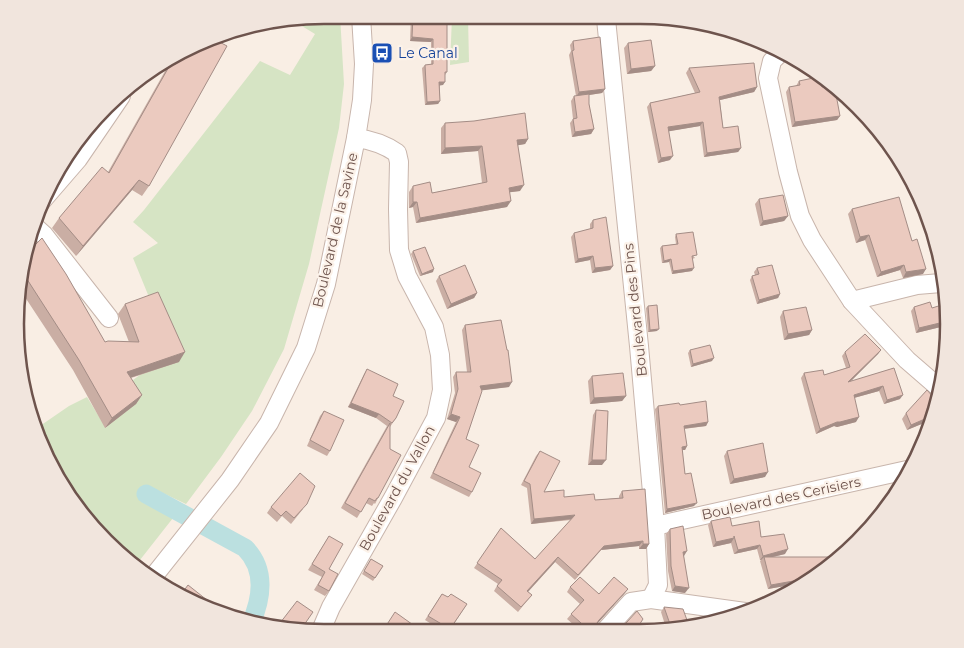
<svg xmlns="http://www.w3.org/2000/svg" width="964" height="648" viewBox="0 0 964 648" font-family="Montserrat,sans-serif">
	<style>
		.green { fill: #d6e4c4 }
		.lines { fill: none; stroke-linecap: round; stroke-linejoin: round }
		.canal { stroke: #bbe0e0; stroke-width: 19 }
		.minor-casing { stroke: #c8b5ac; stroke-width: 20 }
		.minor { stroke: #fff; stroke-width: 18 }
		.wall { fill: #caaea4 }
		.shaded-wall { fill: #a48d86 }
		.building { fill: #ebcabf; stroke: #a48d86 }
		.labels { text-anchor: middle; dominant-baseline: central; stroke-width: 4.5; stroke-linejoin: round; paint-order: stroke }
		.transit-label { font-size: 14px; fill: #164399; stroke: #fcf2e9; text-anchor: start }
		.street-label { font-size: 14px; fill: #6e544d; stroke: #fcf2e9 }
		.rim { fill: none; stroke: #6e544d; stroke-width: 2.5 }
	</style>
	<rect width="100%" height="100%" fill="#f9eee4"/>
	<g class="green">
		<polygon points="324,15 340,15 344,84 339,128 309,264 284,349 252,411 221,457 186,504 150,487 142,502 173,518 136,565 106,543 56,478 37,428 69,406 87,397 106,428 124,387 141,374 151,302 133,258 158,243 133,222 144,210 260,61 290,75 315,34 292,20"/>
		<polygon points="452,17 468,17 469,62 450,65"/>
	</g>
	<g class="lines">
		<path class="canal" d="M146,494l99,54c21,21 17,50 6,75"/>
		<g class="minor-casing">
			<g id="minor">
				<polyline points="606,19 639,346 655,526 658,585 651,599"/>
				<polyline points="782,51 772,61 768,78 788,172 800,216 812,240 852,301 907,360 937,386"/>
				<polyline points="40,203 78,159 121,96"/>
				<polyline points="34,226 44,235 109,318"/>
				<polyline points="852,301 917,285 941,283"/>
				<polyline points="655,526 907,470"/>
				<polyline points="153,577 230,480 269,423 306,348 326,284 356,138 362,100 364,64 361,16"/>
				<path d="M322,628l9,-21 62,-109 43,-80 6,-28 -2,-35 -6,-28 -27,-51 -8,-26 -1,-41 1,-47 -2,-9c-13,-9 -25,-13 -41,-15"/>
				<polyline points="604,632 631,602 651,599 745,612"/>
			</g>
		</g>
		<use href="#minor" class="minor"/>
	</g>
	<g class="wall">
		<polygon points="411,16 439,17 447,72 445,75 443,85 440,85 440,101 438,104 425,105 422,68 425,65 431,64 431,42 410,41"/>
		<polygon points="735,33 753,39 741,42"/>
		<polygon points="212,38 149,186 142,196 132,190 76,256 52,228 59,218 108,172 173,57"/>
		<polygon points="573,41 605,89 602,93 589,95 589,104 594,129 591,134 572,137 570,123 573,119 571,101 574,96 576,96 569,55 571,51 570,45"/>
		<polygon points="628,43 655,66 651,71 627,74 624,48"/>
		<polygon points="689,68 757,87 754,92 720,100 723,128 741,148 738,152 704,157 700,126 669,131 670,160 658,163 647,107 650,103 695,93 686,73"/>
		<polygon points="799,81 822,87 840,116 837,120 792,127 786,92 789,87 796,86"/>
		<polygon points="445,123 528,139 525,144 518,145 520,191 510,192 507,207 416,223 413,207 409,208 409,192 413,186 432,193 482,183 478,151 441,154 441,128"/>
		<polygon points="759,199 788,216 784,221 760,226 755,204"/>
		<polygon points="852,209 912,241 923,274 903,278 900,270 877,277 865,240 856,243 848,214"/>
		<polygon points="593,220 613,266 610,270 592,273 590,260 575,263 571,237 574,233 590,229 590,224"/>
		<polygon points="676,234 695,258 692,259 692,271 672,274 669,262 662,263 660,248 662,246 676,244 675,237"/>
		<polygon points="413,251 433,272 420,276 411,254"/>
		<polygon points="28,252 105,342 129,342 118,314 125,304 179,362 131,378 142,395 136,404 105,428 73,370 19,288"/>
		<polygon points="757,268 780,294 778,298 757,304 750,280 752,276 755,275 754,272"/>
		<polygon points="439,276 477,293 474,298 447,309 436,281"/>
		<polygon points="648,306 657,331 648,332 646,308"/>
		<polygon points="914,307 932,308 949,324 949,325 916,333 911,311"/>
		<polygon points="783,311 812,330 809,335 784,340 780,317"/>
		<polygon points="465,325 509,387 481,390 466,439 469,467 472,492 469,497 430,478 456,422 447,419 455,393 453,377 456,372 467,372 462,330"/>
		<polygon points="690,350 712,361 691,367 688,353"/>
		<polygon points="881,350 878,354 850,382 894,368 900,399 884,404 879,391 854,398 856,422 837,427 834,426 816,434 801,378 804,373 824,375 846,368 842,356 845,352"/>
		<polygon points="367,369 393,396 396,418 390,427 378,498 375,504 374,503 372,506 366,503 357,518 341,508 387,426 376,418 348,407 364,374"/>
		<polygon points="592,376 626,396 622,401 590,404 588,381"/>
		<polygon points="934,398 928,431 925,429 924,423 907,430 902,419 906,413"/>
		<polygon points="680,405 708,422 706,426 684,429 687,446 685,450 682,450 685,474 694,506 665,513 655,409 658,406"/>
		<polygon points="596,410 602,465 588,465 593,415"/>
		<polygon points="324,411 330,451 327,456 307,446 320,416"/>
		<polygon points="540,451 544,492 564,497 595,500 619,498 619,496 622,491 649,544 646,549 639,549 639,546 601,550 575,580 555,562 528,592 532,595 518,612 494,591 498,584 474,568 501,528 535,559 571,520 531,524 527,488 521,485 536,456"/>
		<polygon points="727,451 765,477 730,484 724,456"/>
		<polygon points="271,507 303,509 291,524 282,516 277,522 267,513"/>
		<polygon points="711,521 732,526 761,537 785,554 773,557 836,557 796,584 768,589 760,561 761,560 760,560 757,549 734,554 731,543 713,547 708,525"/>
		<polygon points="670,529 684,556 685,593 672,591 668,571 666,534"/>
		<polygon points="329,536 329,591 325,596 314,590 322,577 308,570"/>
		<polygon points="371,559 383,566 373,581 362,574"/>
		<polygon points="570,587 599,594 628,589 624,594 596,625 591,632 582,632 567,619 580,604 567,592"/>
		<polygon points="442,594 448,597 467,604 450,630 441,630 425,620"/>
		<polygon points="664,607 688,623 666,628 661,612"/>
	</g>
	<g class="shaded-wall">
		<polygon points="530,19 528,21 514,23 516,20"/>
		<polygon points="412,37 433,39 431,42 410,41"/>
		<polygon points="749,37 753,39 741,42 743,39"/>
		<polygon points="655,66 651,71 627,74 631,69"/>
		<polygon points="439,82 445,82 443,85 437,86"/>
		<polygon points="757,87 754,92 716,101 719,97"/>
		<polygon points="605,89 602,93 576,97 579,92"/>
		<polygon points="440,101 438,104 425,105 427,102"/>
		<polygon points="840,116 837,120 792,127 795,122"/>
		<polygon points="703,122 700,126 665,132 668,127"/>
		<polygon points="594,129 591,134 572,137 575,132"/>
		<polygon points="528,139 525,144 514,146 517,140"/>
		<polygon points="482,146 478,151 441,154 445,148"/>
		<polygon points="741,148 738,152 704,157 707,153"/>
		<polygon points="673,156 670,160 658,163 661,158"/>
		<polygon points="139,180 132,190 76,256 83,246"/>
		<polygon points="524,185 520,191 505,193 509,188"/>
		<polygon points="511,201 507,207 416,223 420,218"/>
		<polygon points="413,202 417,202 413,207 409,208"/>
		<polygon points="788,216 784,221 760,226 763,221"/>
		<polygon points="869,235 865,240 856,243 860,237"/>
		<polygon points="593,256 590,260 575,263 578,259"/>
		<polygon points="671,259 669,262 662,263 664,261"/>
		<polygon points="904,265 900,270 877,277 881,272"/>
		<polygon points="613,266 610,270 592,273 595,268"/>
		<polygon points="694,268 692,271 672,274 673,271"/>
		<polygon points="434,269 433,272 420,276 422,274"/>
		<polygon points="926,269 923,274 903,278 906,272"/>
		<polygon points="477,293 474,298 447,309 451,304"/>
		<polygon points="780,294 778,298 757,304 759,300"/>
		<polygon points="948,321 949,325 916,333 919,328"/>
		<polygon points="659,329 657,331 648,332 650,330"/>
		<polygon points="812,330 809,335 784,340 788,334"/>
		<polygon points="881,350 878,354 845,387 848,382"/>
		<polygon points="185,352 179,362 120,381 127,372"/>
		<polygon points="714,358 712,361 691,367 693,364"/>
		<polygon points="512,382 509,387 477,391 480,386"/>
		<polygon points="883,386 879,391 850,399 854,395"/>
		<polygon points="142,395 136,404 105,428 112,418"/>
		<polygon points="903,395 900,399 884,404 887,400"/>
		<polygon points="626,396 622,401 590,404 594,398"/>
		<polygon points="351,403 379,414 376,418 348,407"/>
		<polygon points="451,414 460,417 456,422 447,419"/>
		<polygon points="859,417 856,422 837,427 834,426 816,434 820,429 837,422"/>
		<polygon points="927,418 924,423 907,430 911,425"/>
		<polygon points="708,422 706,426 681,429 684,426"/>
		<polygon points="687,446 685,450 679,450 682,447"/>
		<polygon points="592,460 606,460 602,465 588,465"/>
		<polygon points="768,472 765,477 730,484 734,479"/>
		<polygon points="697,503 694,506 665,513 667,509"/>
		<polygon points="575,515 572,519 531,524 534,519"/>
		<polygon points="734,538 731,543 713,547 716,542"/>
		<polygon points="643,541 639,546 601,550 575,580 604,546"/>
		<polygon points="643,544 649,544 646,549 639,549"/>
		<polygon points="760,545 757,549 734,554 738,550"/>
		<polygon points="788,549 785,554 764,559 764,557 761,560 760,560 763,556"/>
		<polygon points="687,551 684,556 679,557 683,552"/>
		<polygon points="558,557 555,562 524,596 527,591"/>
		<polygon points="799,580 796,584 768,589 771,585"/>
		<polygon points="675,586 689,588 685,593 672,591"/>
		<polygon points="628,589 624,594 596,625 599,620"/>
	</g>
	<g class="building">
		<polygon points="413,16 439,17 439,18 447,18 447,72 445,72 445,82 439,82 440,101 427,102 425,65 433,64 433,39 412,37"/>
		<polygon points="516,18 530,18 530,19 516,20"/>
		<polygon points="740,34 749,37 743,39"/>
		<polygon points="600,37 605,89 579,92 572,51 574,50 573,41"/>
		<polygon points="212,38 227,46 149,186 139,180 83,246 59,218 102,167 109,173 175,56"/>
		<polygon points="651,40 655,66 631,69 628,43"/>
		<polygon points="754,63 757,87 719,97 723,128 738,126 741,148 707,153 703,122 668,127 673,156 661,158 650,103 700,92 689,68"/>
		<polygon points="818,77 822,87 831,86 835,89 840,116 795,122 789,87 800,85 799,81"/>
		<polygon points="589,94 589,104 594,129 575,132 573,119 577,118 574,96"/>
		<polygon points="525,113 528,139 517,140 524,185 509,188 511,201 420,218 417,202 413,202 413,186 430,182 432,193 487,182 482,146 445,148 445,123 474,121"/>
		<polygon points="783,195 788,216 763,221 759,199"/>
		<polygon points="899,197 912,241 917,239 926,269 906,272 904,265 881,272 869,235 860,237 852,209"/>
		<polygon points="606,217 613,266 595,268 593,256 578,259 574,233 593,228 593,220"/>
		<polygon points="693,232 697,255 692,256 694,268 673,271 671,259 664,261 662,246 678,244 676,234"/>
		<polygon points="42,238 66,274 105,342 108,341 139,342 125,304 158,292 185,352 127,372 142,395 112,418 79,360 23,273 28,252"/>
		<polygon points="425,247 434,269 422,274 413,251"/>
		<polygon points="465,265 477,293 451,304 439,276"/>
		<polygon points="772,265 780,294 759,300 752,276 759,274 757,268"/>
		<polygon points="930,302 932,308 945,304 948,321 919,328 914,307"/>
		<polygon points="657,305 659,329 650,330 648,306"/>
		<polygon points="806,307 812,330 788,334 783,311"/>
		<polygon points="501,320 507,350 508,350 512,382 480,386 482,391 466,439 479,445 469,467 481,473 472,492 433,473 460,417 451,414 458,389 456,372 471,372 465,325"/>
		<polygon points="865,334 881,350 848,382 894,368 903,395 887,400 883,386 854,395 859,417 840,422 837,422 820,429 804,373 823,370 824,375 850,367 845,352"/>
		<polygon points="710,345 714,358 693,364 690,350"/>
		<polygon points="367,369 398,384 393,396 404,401 396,418 392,423 379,414 351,403"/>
		<polygon points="623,373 626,396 594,398 592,376"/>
		<polygon points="927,390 934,398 929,424 927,418 911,425 906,413"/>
		<polygon points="706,401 708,422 684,426 687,446 682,447 685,474 691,473 697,503 667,509 658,406 679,403 680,405"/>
		<polygon points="596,410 608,411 606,460 592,460"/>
		<polygon points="324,411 344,420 330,451 310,440"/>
		<polygon points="390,423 390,449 401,455 378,498 377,498 375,501 369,498 361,512 345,503"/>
		<polygon points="763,443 768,472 734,479 727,451"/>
		<polygon points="540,451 560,461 544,492 564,490 564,497 594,494 595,500 623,498 622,491 645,489 649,544 643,544 643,541 604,546 578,575 558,557 527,591 532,595 521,607 497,586 502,580 477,563 501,528 535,559 575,515 534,519 530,484 524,481"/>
		<polygon points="300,473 315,486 307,504 294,518 286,511 281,516 271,507"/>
		<polygon points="730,517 732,526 759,521 761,537 784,534 788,549 763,556 760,545 738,550 734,536 734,538 716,542 711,521"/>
		<polygon points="683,526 687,551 683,552 689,588 675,586 671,566 670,529"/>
		<polygon points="329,536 343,544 329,569 338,574 329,591 318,585 325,572 312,564"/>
		<polygon points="764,557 836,557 800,582 799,580 771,585"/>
		<polygon points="371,559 383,566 375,578 364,571"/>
		<polygon points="580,577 599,594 614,577 628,589 599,620 591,632 571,614 584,600 570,587"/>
		<polygon points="188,585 217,608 215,610 187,601 180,596"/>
		<polygon points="442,594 448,597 451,594 467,604 450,629 428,616"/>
		<polygon points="297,601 313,612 304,625 305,627 277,627"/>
		<polygon points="664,607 683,609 688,623 671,627"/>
		<polygon points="637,611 643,619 634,633 617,633"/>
		<polygon points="395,612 416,627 414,629 384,629"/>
		<polygon points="529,628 533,631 526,631"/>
	</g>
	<defs>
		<g id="bus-square" transform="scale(1.125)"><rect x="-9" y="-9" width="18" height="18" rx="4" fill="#1a4fb4" stroke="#fcf2e9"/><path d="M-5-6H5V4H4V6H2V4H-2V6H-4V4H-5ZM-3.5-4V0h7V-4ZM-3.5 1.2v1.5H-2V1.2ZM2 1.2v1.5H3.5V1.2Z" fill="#fff"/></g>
	</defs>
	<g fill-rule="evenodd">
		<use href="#bus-square" x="382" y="53"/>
	</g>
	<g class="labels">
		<g class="transit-label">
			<text x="398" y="53">Le Canal</text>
		</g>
		<g class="street-label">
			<text transform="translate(335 230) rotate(-77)">Boulevard de la Savine</text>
			<text transform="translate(635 310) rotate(-96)">Boulevard des Pins</text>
			<text transform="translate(397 488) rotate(-61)">Boulevard du Vallon</text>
			<text transform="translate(781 498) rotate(-12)">Boulevard des Cerisiers</text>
		</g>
	</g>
	<path d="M0 0H964V648H0ZM324 24H640A300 300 0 0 1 940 324V324A300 300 0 0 1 640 624H324A300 300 0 0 1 24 324V324A300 300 0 0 1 324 24Z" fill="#f1e5dd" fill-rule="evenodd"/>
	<path class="rim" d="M324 24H640A300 300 0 0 1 940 324V324A300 300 0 0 1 640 624H324A300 300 0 0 1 24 324V324A300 300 0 0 1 324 24Z"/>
</svg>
